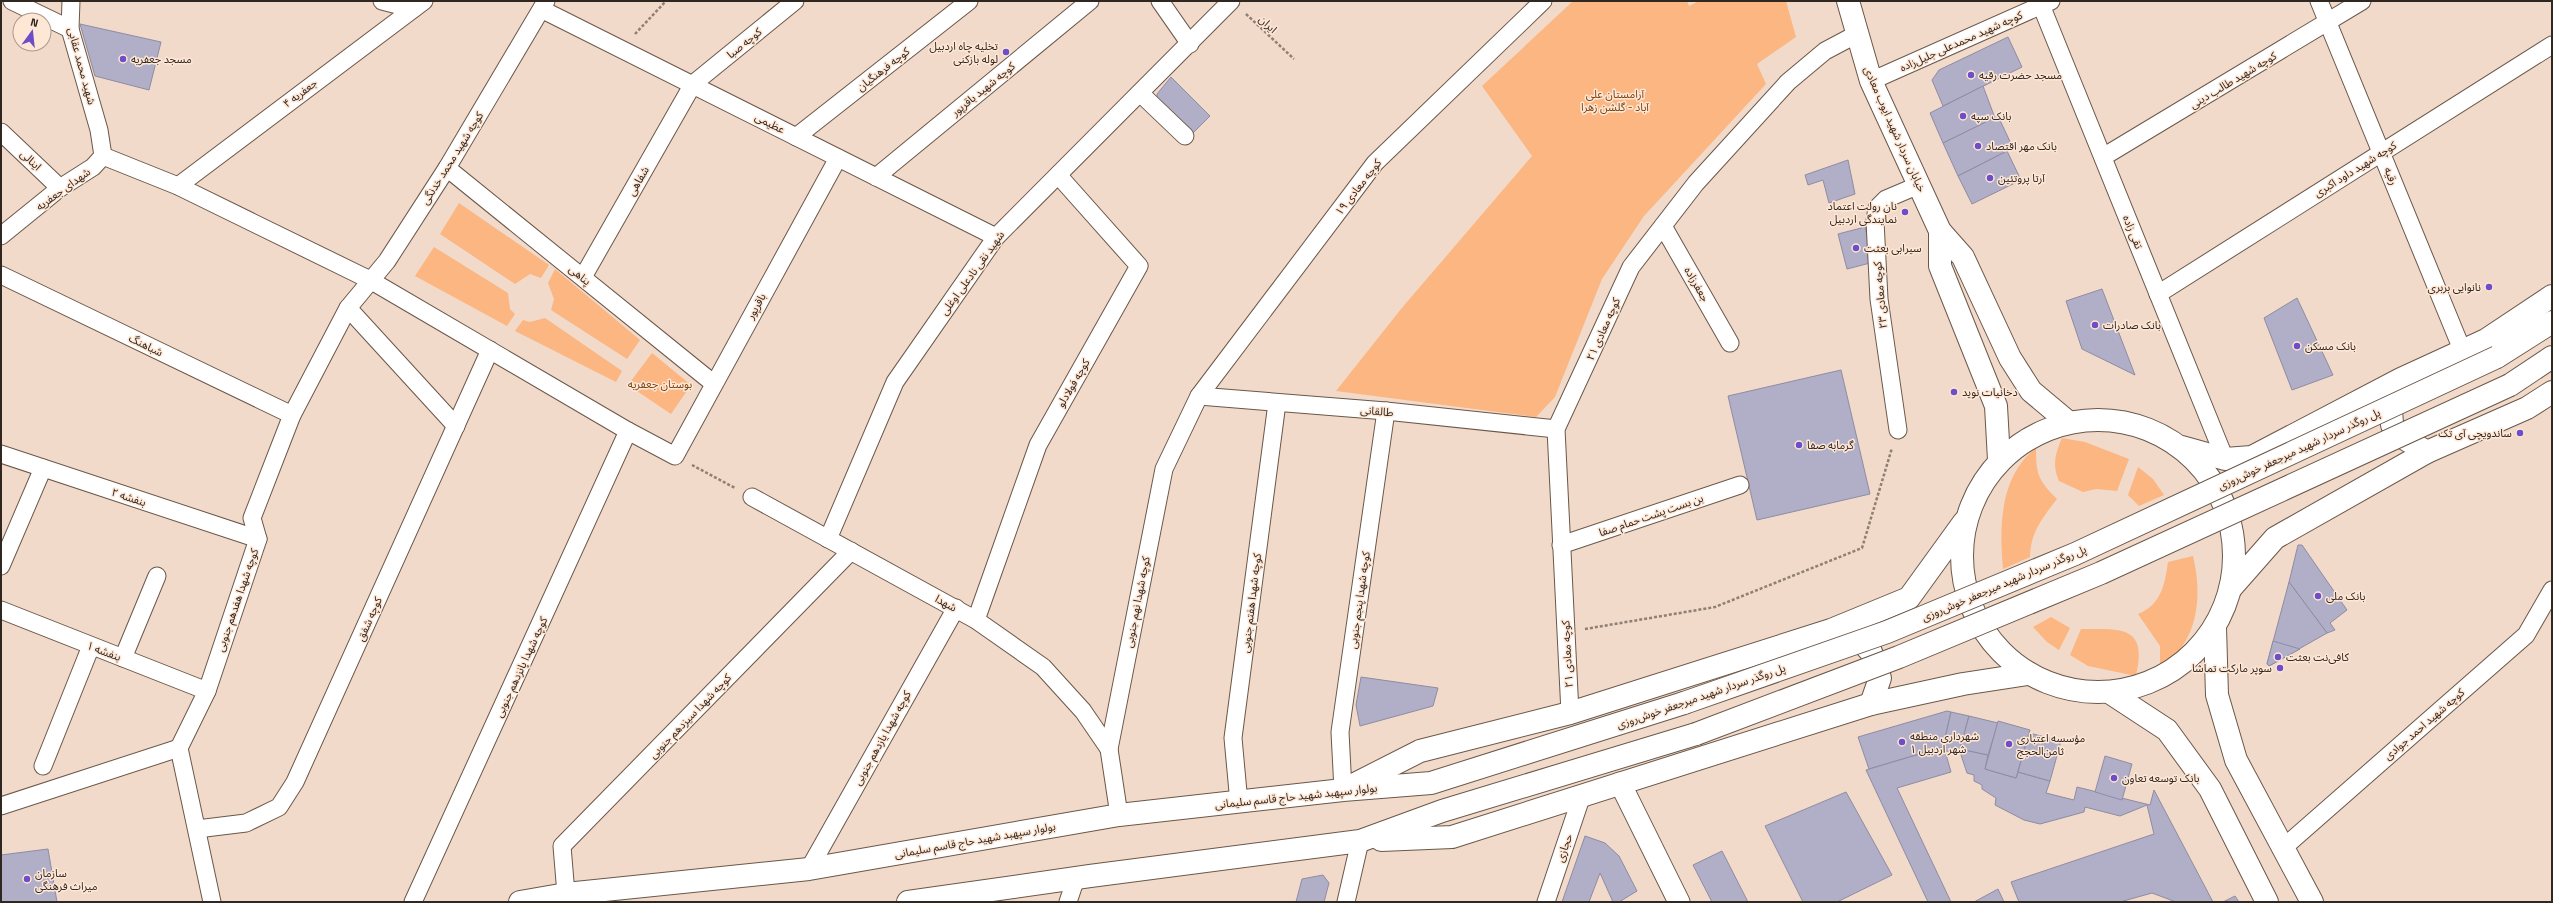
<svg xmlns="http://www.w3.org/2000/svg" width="2553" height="903" viewBox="0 0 2553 903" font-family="'Titillium Web','Noto Sans Arabic',sans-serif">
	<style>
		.green { fill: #fbb682 }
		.building { fill: #b1aec7; stroke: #8e8ca3 }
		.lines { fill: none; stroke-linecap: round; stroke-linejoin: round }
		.minor-casing { stroke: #6b5749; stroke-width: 19 }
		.tertiary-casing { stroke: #6b5749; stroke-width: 23 }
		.secondary-casing { stroke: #6b5749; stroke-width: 24 }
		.primary-casing { stroke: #6b5749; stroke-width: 24 }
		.path { stroke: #8f7f74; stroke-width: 2.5; stroke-dasharray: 3 2; stroke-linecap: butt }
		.minor { stroke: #fff; stroke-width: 17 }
		.tertiary { stroke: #fff; stroke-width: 21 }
		.secondary { stroke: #fff; stroke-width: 22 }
		.primary { stroke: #fff; stroke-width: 22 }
		.primary-bridge-casing { stroke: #6b5749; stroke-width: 24; stroke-linecap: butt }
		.primary-bridge { stroke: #fff; stroke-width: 22 }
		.poi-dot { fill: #6c4fc8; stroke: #ffe7d6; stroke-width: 1.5 }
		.labels { text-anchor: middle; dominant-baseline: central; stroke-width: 3; stroke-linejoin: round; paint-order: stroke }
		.street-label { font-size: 11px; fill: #302721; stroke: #ffe7d6 }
		.poi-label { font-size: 11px; fill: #302721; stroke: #ffe7d6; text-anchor: start }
		.park-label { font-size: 11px; fill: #794412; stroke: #ffe7d6 }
	</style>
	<rect width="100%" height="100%" fill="#f1dac9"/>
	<g class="green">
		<polygon points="1573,1 1687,1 1689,6 1699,1 1786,1 1796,37 1757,64 1766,84 1644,216 1602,279 1555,397 1536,417 1336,391 1401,309 1532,156 1482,86"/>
		<polygon points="459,203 549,265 541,278 530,274 515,284 440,234"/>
		<polygon points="434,247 508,293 510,309 515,314 507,326 415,276"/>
		<polygon points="555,269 640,340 627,359 551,310 554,299 548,283"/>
		<polygon points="545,318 622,371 616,382 515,331 523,320 530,322"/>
		<polygon points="652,353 691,385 671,414 628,385"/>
		<path d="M2062,438l23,4 44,17 -12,32 -21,-2 -13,3 -24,-11c-7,-16 -4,-27 3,-43z"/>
		<path d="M2036,448c0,26 2,32 21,51 -14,18 -27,34 -27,58l-27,12c-4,-43 -3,-93 33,-121z"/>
		<polygon points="2138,467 2153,479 2164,495 2139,506 2128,495"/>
		<path d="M2193,556c10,43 5,86 -33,113v-23l-22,-32c23,-9 27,-30 30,-52z"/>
		<polygon points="2051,617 2070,628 2059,650 2047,642 2033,627"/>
		<path d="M2081,629c40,0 67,-4 55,47l-48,-10 -18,-11z"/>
	</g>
	<g class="building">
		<polygon points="80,24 161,42 149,90 95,76"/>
		<polygon points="2008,37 2022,67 1943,106 1932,80 1939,70"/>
		<polygon points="1171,77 1210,116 1190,136 1157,102 1157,94"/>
		<polygon points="1983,86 1995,118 1943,143 1930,113"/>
		<polygon points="1998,116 2013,148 1958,176 1943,143"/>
		<polygon points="2007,151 2021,180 1972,204 1958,176"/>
		<polygon points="1848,160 1855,194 1829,203 1823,180 1808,185 1805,175"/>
		<polygon points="1865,227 1874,262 1847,269 1838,234"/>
		<polygon points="2102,289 2135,375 2082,349 2066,301"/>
		<polygon points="2297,298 2333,375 2292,390 2264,318"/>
		<polygon points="1841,370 1870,494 1757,520 1728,396"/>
		<polygon points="2298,545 2302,545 2347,610 2330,623 2335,630 2327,633 2289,582"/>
		<polygon points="2289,582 2327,633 2269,666 2267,664"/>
		<polygon points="2273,641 2300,649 2269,666 2267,664"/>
		<polygon points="1361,677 1438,688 1433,706 1360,726 1356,705"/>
		<polygon points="1947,711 1951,712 1943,747 1869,769 1858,737"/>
		<polygon points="1951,712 1969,716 1960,749 1988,755 1985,769 2016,778 2018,772 2050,781 2046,793 2074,800 2077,787 2150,805 2154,790 2213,902 2176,902 2152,893 2120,902 2019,902 2011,882 2154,834 2147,805 2120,816 2085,807 2084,812 2040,824 2024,820 1995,805 1996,798 1982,789 1982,785 1974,781 1974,775 1967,773 1960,752 1945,751 1951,772 1897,788 1951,902 1928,902 1866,770 1943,747"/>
		<polygon points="1969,716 1998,723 1988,755 1960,749"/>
		<polygon points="1998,721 2030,730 2016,778 1985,769"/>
		<polygon points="2029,733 2061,741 2050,781 2018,772"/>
		<polygon points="2105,756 2132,764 2122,800 2095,792"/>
		<polygon points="1846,792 1892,875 1837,902 1803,902 1765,826"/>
		<polygon points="1585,836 1605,843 1619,856 1637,891 1619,902 1613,902 1600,873 1589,902 1562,902"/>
		<polygon points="48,849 57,902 1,902 1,855"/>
		<polygon points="1722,851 1748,902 1712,902 1693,865"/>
		<polygon points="1323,875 1329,883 1324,902 1296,902 1302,879"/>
		<polygon points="1998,889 2004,902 1974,902"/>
		<polygon points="2235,896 2239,902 2223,902"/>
	</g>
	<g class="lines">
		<g class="minor-casing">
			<g id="minor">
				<polyline points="12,1 70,29"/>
				<polyline points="382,1 413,9"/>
				<polyline points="1160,1 1190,44"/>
				<polyline points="2319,1 2463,352"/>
				<polyline points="2041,5 2225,459"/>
				<polyline points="543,10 996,237"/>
				<polyline points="1871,81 2051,1"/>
				<polyline points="1140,93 1185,136"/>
				<polyline points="1,132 60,188"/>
				<polyline points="796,137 969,1"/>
				<polyline points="103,156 178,186 370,280 628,431 675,456 838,158"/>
				<polyline points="2103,157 2362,1"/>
				<polyline points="447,168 713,383"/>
				<polyline points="876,177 1090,1"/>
				<polyline points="178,186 424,1"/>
				<polyline points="1663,226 1730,343"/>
				<polyline points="1,236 60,188 93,167 103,156 99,130 70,29 71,1"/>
				<polyline points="1,275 292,415"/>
				<polyline points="583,277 693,84 795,1"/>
				<polyline points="2158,294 2552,45"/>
				<polyline points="348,308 456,426"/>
				<polyline points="1199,396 1386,411 1556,429"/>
				<polyline points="1898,430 1879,299 1875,221 1877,208 1886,199 1919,185"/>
				<polyline points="1,454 258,539"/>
				<polyline points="752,497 976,620 1043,667 1083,711 1109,749"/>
				<polyline points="828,539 895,382 996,237 1231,1"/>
				<polyline points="1561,545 1740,485"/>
				<polyline points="1,566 43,468"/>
				<polyline points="1,610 207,691"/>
				<polyline points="976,620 1038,445 1139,266 1058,175"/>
				<polyline points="123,658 157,576"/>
				<polyline points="1570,713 1556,429 1631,267 1696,183 1788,82 1825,51 1857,34"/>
				<polyline points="43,766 91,646"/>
				<polyline points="1343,790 1340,732 1386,411"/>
				<polyline points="1239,803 1233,738 1277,403"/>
				<polyline points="1,806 179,748"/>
				<polyline points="1119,815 1109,749 1164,469 1199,396 1375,163 1543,1"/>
				<polyline points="197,829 246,823 279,807 295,782 490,350"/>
				<polyline points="2283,848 2526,635 2552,590"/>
				<polyline points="809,869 956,608"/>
				<polyline points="566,894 562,846 851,551"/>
				<polyline points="212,902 179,748 207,691 258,539 252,518 292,415 348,308 387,261 447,168 546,1"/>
				<polyline points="413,902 628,431"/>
				<polyline points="1068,902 1076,878"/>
				<polyline points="1346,902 1360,841"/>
				<polyline points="1546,902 1582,795"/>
			</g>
		</g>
		<g class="tertiary-casing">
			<polyline id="tertiary" points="1620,783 1679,902"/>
		</g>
		<g class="secondary-casing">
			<g id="secondary">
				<polyline points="1848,1 1871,81 1940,231 1963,257 2010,358 2031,391 2068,422"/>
				<polyline points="1940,231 1940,266 1996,406 1999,460"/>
				<polyline points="2215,627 2217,695 2236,760 2312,902"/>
				<polyline points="2109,692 2167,730 2210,789 2267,902"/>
			</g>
		</g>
		<g class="primary-casing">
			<g id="primary">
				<polyline points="2497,357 2552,322"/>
				<polyline points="2510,385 2552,357"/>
				<polyline points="2397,390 2391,408 2392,425 2405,439 2427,452"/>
				<circle cx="2098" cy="556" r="136"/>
				<polyline points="2182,447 2225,459 2252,457 2401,379 2486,340 2552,296"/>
				<polyline points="2231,588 2275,538 2427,452 2527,408 2552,392"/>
				<polyline points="1846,634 1857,637 1871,652 1880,678 1871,704"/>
				<polyline points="1353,785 1420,751 1570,713 1831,630 1909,598 1964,522"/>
				<polyline points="1381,840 1452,837 1871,704 1963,684 2028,674"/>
				<polyline points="520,902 566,894 809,869 1119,815 1343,790 1431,783 1684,703"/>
				<polyline points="908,902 1090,876 1360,841 1442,811 1696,734"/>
			</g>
		</g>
		<g class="path">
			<polyline points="1246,14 1294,59"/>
			<polyline points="635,34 666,1"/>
			<polyline points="692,465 735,488"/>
			<polyline points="1585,629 1715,607 1862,548 1892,448"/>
		</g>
		<use href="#minor" class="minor"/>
		<use href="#tertiary" class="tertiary"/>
		<use href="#secondary" class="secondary"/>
		<use href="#primary" class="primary"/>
		<g class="primary-bridge-casing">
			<g id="primary-bridge">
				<polyline points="1684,703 1887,632 2075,554 2497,357"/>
				<polyline points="1696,734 1899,657 2101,573 2510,385"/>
			</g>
		</g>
		<use href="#primary-bridge" class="primary-bridge"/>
	</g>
	<g class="poi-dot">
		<circle cx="1006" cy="52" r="4"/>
		<circle cx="123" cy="59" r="4"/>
		<circle cx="1971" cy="75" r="4"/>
		<circle cx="1963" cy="116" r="4"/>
		<circle cx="1978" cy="146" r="4"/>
		<circle cx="1990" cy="178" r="4"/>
		<circle cx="1905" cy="212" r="4"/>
		<circle cx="1856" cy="248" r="4"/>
		<circle cx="2489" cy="287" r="4"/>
		<circle cx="2095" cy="325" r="4"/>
		<circle cx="2297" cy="346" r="4"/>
		<circle cx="1954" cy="392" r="4"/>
		<circle cx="2520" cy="433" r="4"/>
		<circle cx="1799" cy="445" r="4"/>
		<circle cx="2318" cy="596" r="4"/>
		<circle cx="2278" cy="657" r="4"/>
		<circle cx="2280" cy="668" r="4"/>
		<circle cx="1902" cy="742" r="4"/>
		<circle cx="2009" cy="744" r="4"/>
		<circle cx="2114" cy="778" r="4"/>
		<circle cx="27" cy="879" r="4"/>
	</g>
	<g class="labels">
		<g class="street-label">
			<text transform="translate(1268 24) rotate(43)">ایران</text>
			<text transform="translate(1961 41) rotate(-24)">کوچه شهید محمدعلی جلیل‌زاده</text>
			<text transform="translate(744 43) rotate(-39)">کوچه صبا</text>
			<text transform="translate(82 66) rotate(75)">شهید محمد عقابی</text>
			<text transform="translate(883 69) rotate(-38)">کوچه فرهنگیان</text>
			<text transform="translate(2233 80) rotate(-31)">کوچه شهید طالب دینی</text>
			<text transform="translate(983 89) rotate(-39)">کوچه شهید باقرپور</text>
			<text transform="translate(300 93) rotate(-37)">جعفریه ۴</text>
			<text transform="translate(770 123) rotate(27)">عظیمی</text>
			<text transform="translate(1895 129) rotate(66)">خیابان سردار شهید ایوب معادی</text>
			<text transform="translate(452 158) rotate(-58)">کوچه شهید محمد خدنگی</text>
			<text transform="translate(31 160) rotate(43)">اینالی</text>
			<text transform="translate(2355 169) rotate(-32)">کوچه شهید داود اکبری</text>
			<text transform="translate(2391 176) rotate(68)">رقیه</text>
			<text transform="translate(638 181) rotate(-60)">شفاهی</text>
			<text transform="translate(1358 187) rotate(-52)">کوچه معادی ۱۹</text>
			<text transform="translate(63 189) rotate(-36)">شهدای جعفریه</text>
			<text transform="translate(2133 232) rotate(68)">تقی زاده</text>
			<text transform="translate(972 273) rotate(-54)">شهید نقی نادعلی اوغلی</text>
			<text transform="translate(580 275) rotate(39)">پناهی</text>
			<text transform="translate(1697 284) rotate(60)">جعفرزاده</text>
			<text transform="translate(1880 295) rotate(-95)">کوچه معادی ۲۳</text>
			<text transform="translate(756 306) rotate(-61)">باقرپور</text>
			<text transform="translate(1603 329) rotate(-66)">کوچه معادی ۲۱</text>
			<text transform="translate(146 345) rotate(26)">شباهنگ</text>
			<text transform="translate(1073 383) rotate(-60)">کوچه فولادلو</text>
			<text transform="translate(1377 411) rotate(5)">طالقانی</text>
			<text transform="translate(2299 449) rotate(-25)">پل روگذر سردار شهید میرجعفر خوش‌روزی</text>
			<text transform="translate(129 497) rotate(18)">بنفشه ۲</text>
			<text transform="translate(1651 515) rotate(-19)">بن بست پشت حمام صفا</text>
			<text transform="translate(2004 583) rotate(-23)">پل روگذر سردار شهید میرجعفر خوش‌روزی</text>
			<text transform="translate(237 600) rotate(-71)">کوچه شهدا هفدهم جنوبی</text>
			<text transform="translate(1359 600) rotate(-82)">کوچه شهدا پنجم جنوبی</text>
			<text transform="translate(1137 602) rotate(-79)">کوچه شهدا نهم جنوبی</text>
			<text transform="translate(946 603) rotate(29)">شهدا</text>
			<text transform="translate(1251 603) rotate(-83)">کوچه شهدا هفتم جنوبی</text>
			<text transform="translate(369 619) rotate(-66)">کوچه شفق</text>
			<text transform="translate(104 651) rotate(21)">بنفشه ۱</text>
			<text transform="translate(1567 654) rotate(-93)">کوچه معادی ۲۱</text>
			<text transform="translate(521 667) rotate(-65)">کوچه شهدا پانزدهم جنوبی</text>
			<text transform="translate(1701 696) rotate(-19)">پل روگذر سردار شهید میرجعفر خوش‌روزی</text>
			<text transform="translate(690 716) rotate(-46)">کوچه شهدا سیزدهم جنوبی</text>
			<text transform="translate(2424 724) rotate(-41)">کوچه شهید احمد جوادی</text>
			<text transform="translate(882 738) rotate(-61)">کوچه شهدا یازدهم جنوبی</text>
			<text transform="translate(1296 796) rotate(-6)">بولوار سپهبد شهید حاج قاسم سلیمانی</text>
			<text transform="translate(975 840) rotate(-10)">بولوار سپهبد شهید حاج قاسم سلیمانی</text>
			<text transform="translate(1564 848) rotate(-71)">حجازی</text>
		</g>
		<g class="poi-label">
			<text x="998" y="46" text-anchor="end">تخلیه چاه اردبیل<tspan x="998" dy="13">لوله بازکنی</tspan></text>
			<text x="131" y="59">مسجد جعفریه</text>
			<text x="1979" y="75">مسجد حضرت رقیه</text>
			<text x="1971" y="116">بانک سپه</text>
			<text x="1986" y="146">بانک مهر اقتصاد</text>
			<text x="1998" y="178">آرتا پروتئین</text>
			<text x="1897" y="206" text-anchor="end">نان رولت اعتماد<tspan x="1897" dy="13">نمایندگی اردبیل</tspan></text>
			<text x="1864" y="248">سیرابی بعثت</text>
			<text x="2481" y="287" text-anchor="end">نانوایی بربری</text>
			<text x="2103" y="325">بانک صادرات</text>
			<text x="2305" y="346">بانک مسکن</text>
			<text x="1962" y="392">دخانیات نوید</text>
			<text x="2512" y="433" text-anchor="end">ساندویچی آی تک</text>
			<text x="1807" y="445">گرمابه صفا</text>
			<text x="2326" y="596">بانک ملی</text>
			<text x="2286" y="657">کافی‌نت بعثت</text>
			<text x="2272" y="668" text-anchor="end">سوپر مارکت تماشا</text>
			<text x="1910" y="736">شهرداری منطقه<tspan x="1910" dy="13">۱ شهر اردبیل</tspan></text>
			<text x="2017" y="738">مؤسسه اعتباری<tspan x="2017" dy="13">ثامن‌الحجج</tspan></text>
			<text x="2122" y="778">بانک توسعه تعاون</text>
			<text x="35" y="873">سازمان<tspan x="35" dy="13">میراث فرهنگی</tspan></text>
		</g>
		<g class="park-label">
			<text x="1615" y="94">آرامستان علی<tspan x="1615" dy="13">آباد - گلشن زهرا</tspan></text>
			<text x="660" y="384">بوستان جعفریه</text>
		</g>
	</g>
	<rect width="2553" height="903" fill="none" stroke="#302721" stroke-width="4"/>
	<g transform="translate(32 32) rotate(15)"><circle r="19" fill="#ffe7d6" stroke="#ac9a8e"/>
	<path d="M0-3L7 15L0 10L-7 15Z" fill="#6c4fc8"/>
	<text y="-6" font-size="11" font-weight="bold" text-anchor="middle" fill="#302721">N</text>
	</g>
</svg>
